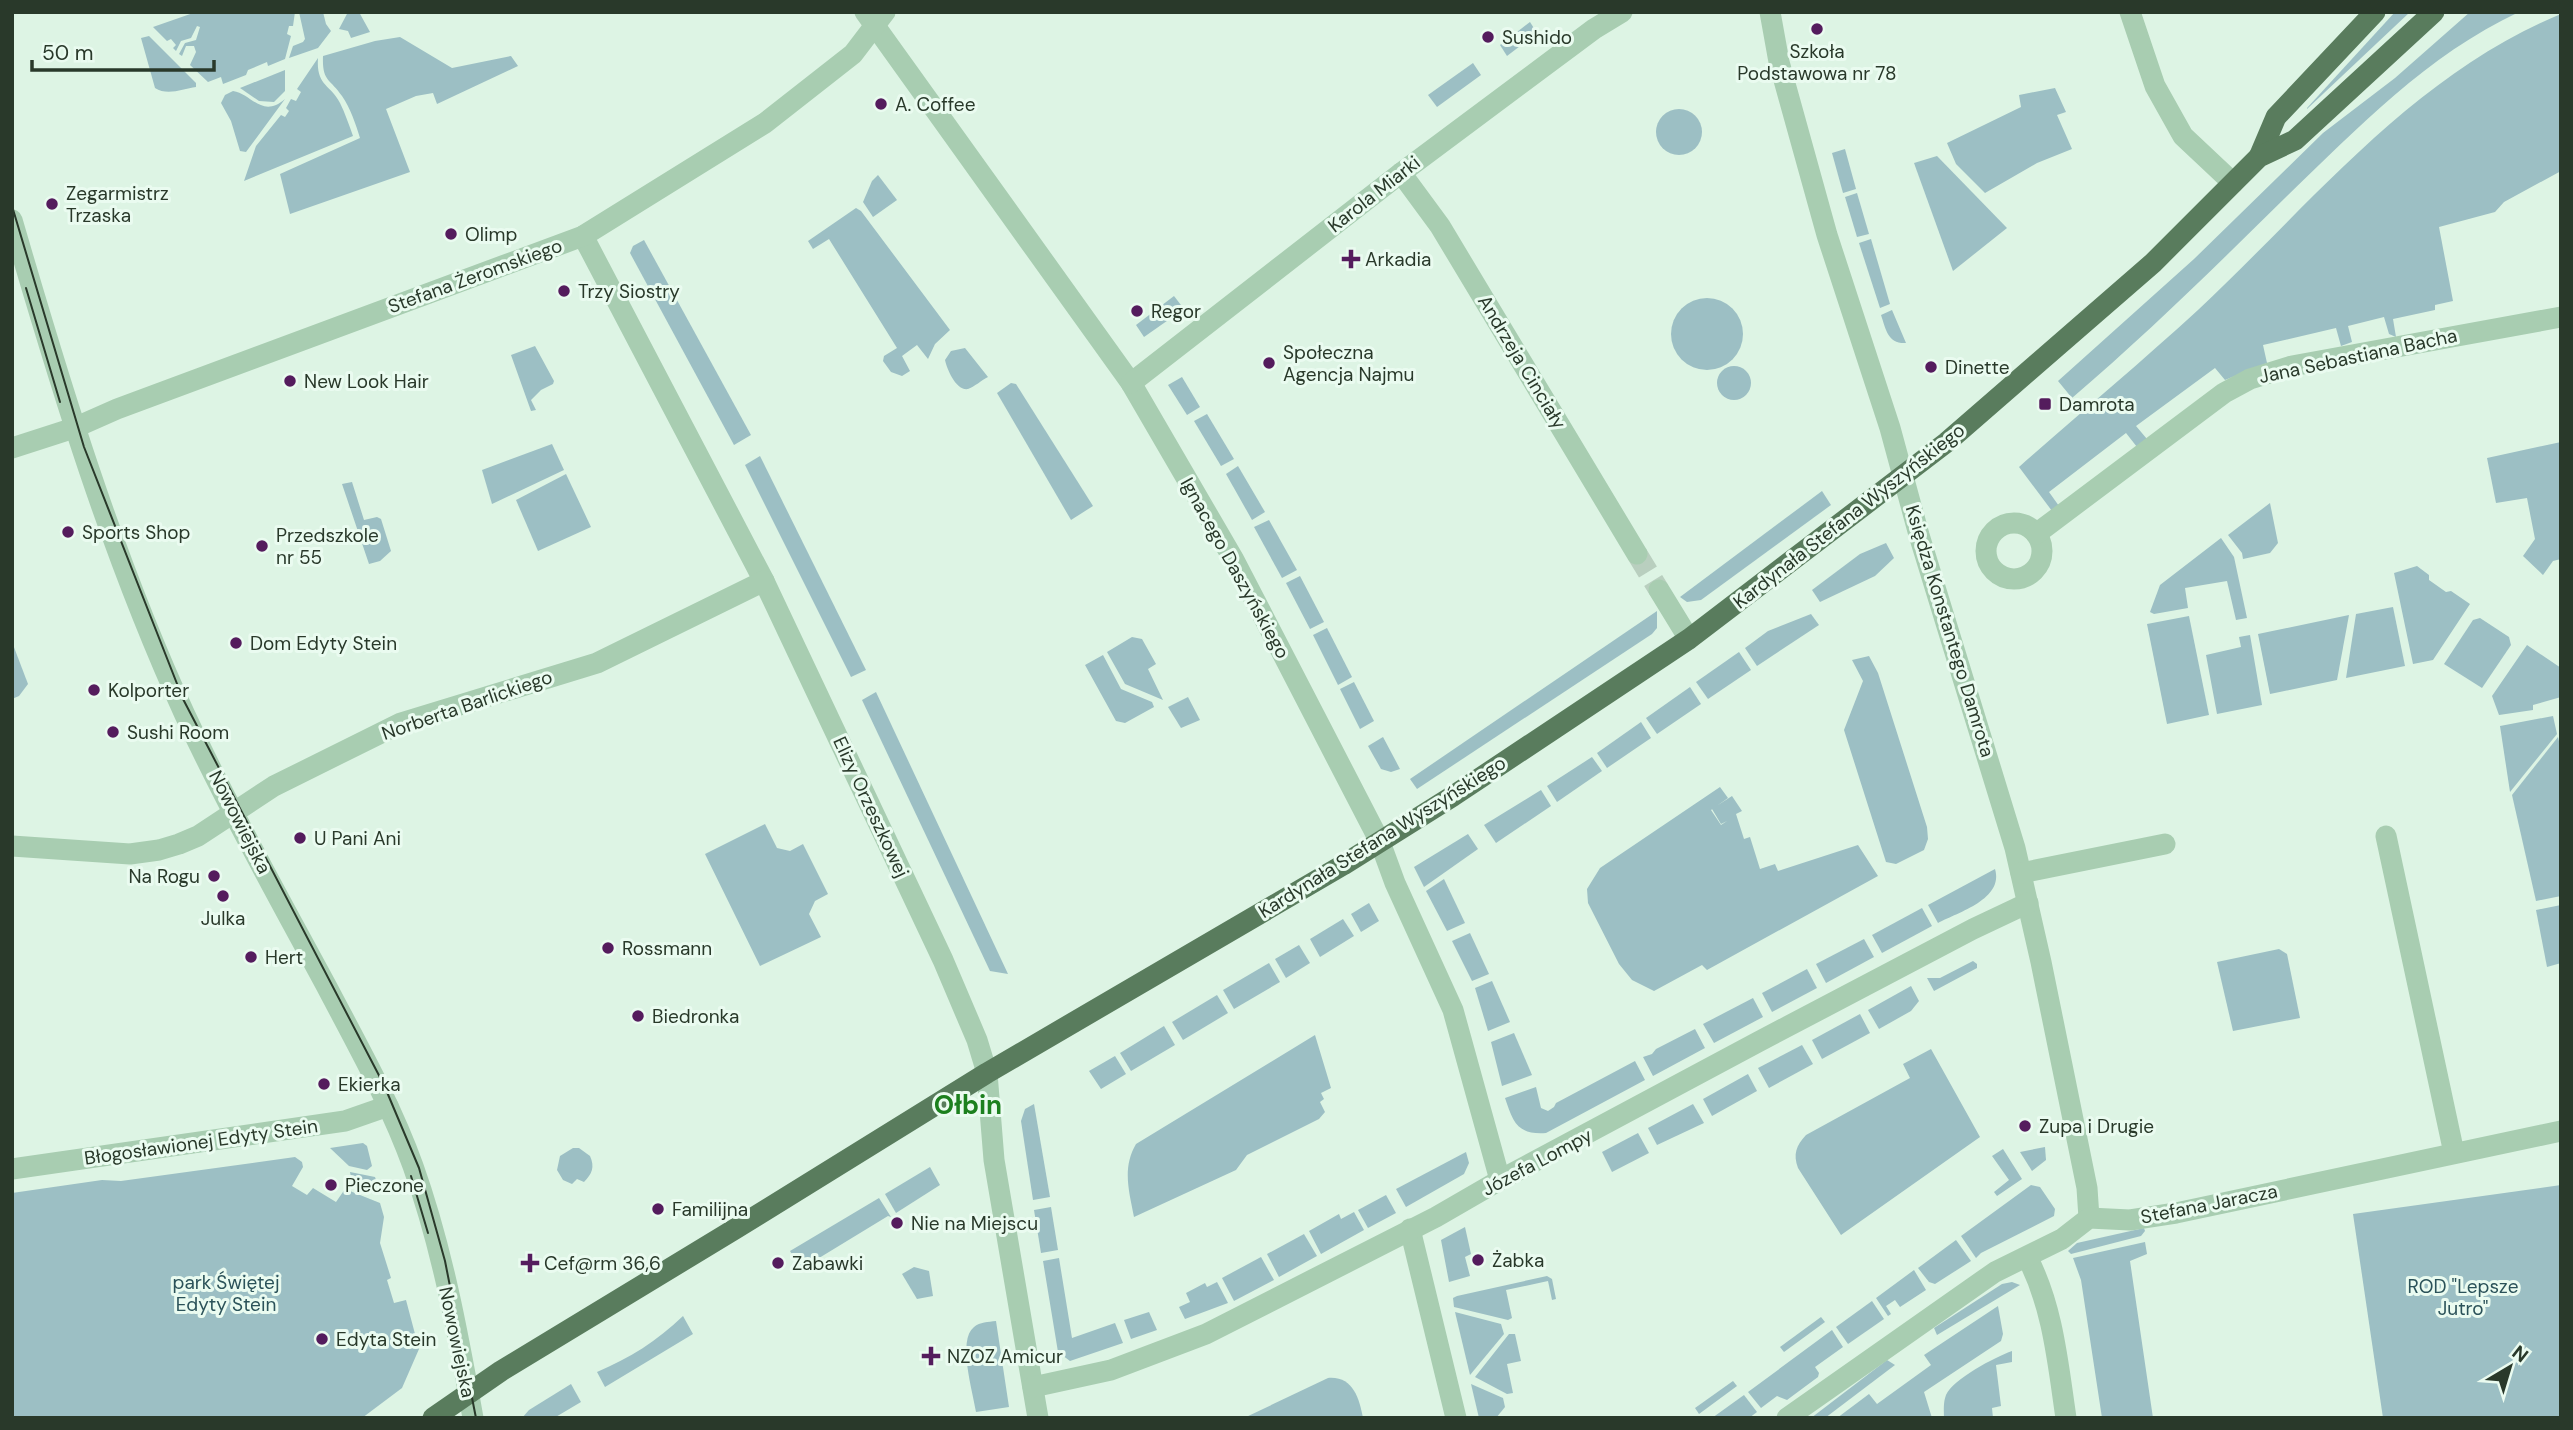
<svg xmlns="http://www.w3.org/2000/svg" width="2573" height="1430" viewBox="0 0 2573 1430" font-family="'DM Sans',sans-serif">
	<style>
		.green { fill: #9cbfc4 }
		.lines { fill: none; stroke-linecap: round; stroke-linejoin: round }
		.minor-tunnel { stroke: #b9cfbf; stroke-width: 21; stroke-dasharray: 21 10; stroke-linecap: butt }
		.minor { stroke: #a8cdb1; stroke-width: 21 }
		.major { stroke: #597c5d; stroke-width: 21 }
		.tram { stroke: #29392a; stroke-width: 2 }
		.poi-dot { fill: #541c5d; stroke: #eafbf0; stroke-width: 2.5 }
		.labels { text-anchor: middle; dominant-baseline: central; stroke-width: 6; stroke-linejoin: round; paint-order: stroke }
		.poi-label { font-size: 19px; fill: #29392a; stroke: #eafbf0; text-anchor: start }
		.street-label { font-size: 19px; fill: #29392a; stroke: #eafbf0 }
		.park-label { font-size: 19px; fill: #2b5259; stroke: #eafbf0 }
		.district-label { font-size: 26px; font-weight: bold; fill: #1c801e; stroke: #eafbf0 }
	</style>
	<rect width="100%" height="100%" fill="#ddf4e4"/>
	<g class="green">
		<polygon points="196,12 295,12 293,26 289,26 287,34 291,36 285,59 268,66 267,62 248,70 246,75 223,84 221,77 208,82 190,65 196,52 194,46 186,46 182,56 179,54 185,43 196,40 200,27 197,26 191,38 181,41 176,51 173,48 176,45 171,39 167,41 153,27"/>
		<polygon points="299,12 323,12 326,24 331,31 318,48 289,58 293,46 303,42 305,39"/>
		<polygon points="348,12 359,12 370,32 351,38 348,31 339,29"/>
		<polygon points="2395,12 2410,12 2307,109 2307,108"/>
		<path d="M2470,12h49c-92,43 -161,116 -233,185 -70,69 -139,137 -214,201l-14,-17 136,-122 129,-126 72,-55z"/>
		<path d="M2561,14v157l-57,31 -9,10 -56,15 14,74 -18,4v5l-42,9 3,18 -7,-3 -5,-17 -36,9 4,16 -11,4 -5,-18 -73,17 4,18 -42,17 -10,-12 -79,58 11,13 -10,8 -11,-14 -77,59 10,14 -7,5 -33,-44c59,-52 120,-103 179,-157 114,-107 215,-235 363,-296z"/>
		<polygon points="1530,22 1537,33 1507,56 1500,45"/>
		<path d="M149,36l47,47v4c-13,2 -29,9 -41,1l-14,-50z"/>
		<path d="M400,37l52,31 59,-12 7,10 -81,38 -4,-11 -17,3 -30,13 24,63 -120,42 -10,-40 80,-36c-4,-13 -10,-31 -18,-42 -12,-18 -20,-14 -19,-40l52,-15z"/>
		<path d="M318,58c-2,28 12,26 22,45 5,10 9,22 13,33l-109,45 12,-35 25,-31 4,2 4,-6 -3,-3 5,-9 5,2 5,-9 -4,-3z"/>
		<polygon points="1473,63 1481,75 1437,107 1428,95"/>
		<polygon points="285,70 285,91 274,102 259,101 240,88"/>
		<polygon points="2055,88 2066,112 2057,115 2072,149 2037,163 1985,193 1956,164 1947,143 2021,107 2019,95"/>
		<path d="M233,91c19,3 29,28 52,8l-39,53 -6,-1 -9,-30 -10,-18 4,-8z"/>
		<circle cx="1679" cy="132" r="23"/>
		<polygon points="1845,149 1856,189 1843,193 1832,153"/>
		<polygon points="1937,156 2007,228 1953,271 1914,163"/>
		<polygon points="878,175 897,200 873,217 863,202 872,181"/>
		<polygon points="1857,193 1869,234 1857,237 1845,197"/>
		<polygon points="856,208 861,211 950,330 935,344 928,359 917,345 902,356 910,371 902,376 891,372 883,361 884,356 897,348 829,239 813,249 808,241"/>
		<polygon points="1871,239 1890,304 1880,308 1859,243"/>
		<polygon points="644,240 751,435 734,445 630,253 633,246"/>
		<polygon points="1174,296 1184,309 1144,337 1136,325"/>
		<circle cx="1707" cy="334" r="36"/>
		<path d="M1892,310l14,33c-18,1 -20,-13 -25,-28z"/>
		<polygon points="535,346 554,381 553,384 541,390 531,400 536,410 531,411 511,355"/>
		<path d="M965,348l23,29c-6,3 -14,10 -20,12 -12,2 -21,-20 -23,-29l6,-9z"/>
		<circle cx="1734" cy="383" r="17"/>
		<polygon points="1182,377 1200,407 1187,415 1168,385"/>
		<polygon points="1011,383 1016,384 1093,506 1071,520 997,393"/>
		<polygon points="1207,414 1234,459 1221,466 1194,421"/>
		<polygon points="2561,442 2561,559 2553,561 2543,575 2523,556 2535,539 2527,498 2496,503 2487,458"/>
		<polygon points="552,444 564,470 492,504 482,470"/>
		<polygon points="760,456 866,670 851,677 745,465"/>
		<polygon points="1238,466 1265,512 1252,520 1226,474"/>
		<polygon points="566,474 591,527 538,551 516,500"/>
		<polygon points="352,482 364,520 377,517 381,519 391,551 380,561 369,564 342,484"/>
		<polygon points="1822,491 1831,505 1701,600 1687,602 1680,597"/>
		<polygon points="2270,503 2278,543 2270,553 2243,559 2242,553 2228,535"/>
		<polygon points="1269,520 1297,570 1282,578 1254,527"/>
		<polygon points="2221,538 2234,557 2247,618 2236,620 2227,581 2185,588 2188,608 2154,614 2150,612 2160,585"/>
		<polygon points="1886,543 1894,558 1875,576 1820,602 1812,590 1860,554"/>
		<polygon points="2417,566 2429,575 2429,580 2446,592 2451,591 2470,604 2433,660 2413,664 2394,573"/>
		<polygon points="1300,576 1324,622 1310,629 1286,583"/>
		<polygon points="2393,607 2405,666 2346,678 2356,614"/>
		<polygon points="1657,611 1657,628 1652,634 1417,789 1410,779"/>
		<polygon points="1811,614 1819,625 1757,666 1745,648 1768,631"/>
		<polygon points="2349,615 2337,680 2270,694 2258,634"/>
		<polygon points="2189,616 2209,715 2167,724 2147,624"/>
		<polygon points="2480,618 2509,637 2511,645 2482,688 2444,664 2473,620"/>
		<polygon points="1327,628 1352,677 1338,685 1313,635"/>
		<polygon points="2250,635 2262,705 2217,714 2206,655 2241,647 2239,637"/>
		<polygon points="1132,637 1142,639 1156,664 1148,669 1163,700 1125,684 1107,652"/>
		<polygon points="12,642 28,684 19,696 12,699"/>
		<polygon points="2527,645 2561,668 2561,697 2533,705 2533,710 2499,715 2492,696"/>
		<polygon points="1739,652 1751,670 1708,699 1696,682"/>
		<polygon points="1103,655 1121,689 1152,702 1154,707 1125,723 1116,721 1085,665"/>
		<polygon points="1869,656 1878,673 1927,827 1928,839 1924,850 1896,864 1886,862 1844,730 1863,681 1852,660"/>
		<polygon points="1354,682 1374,721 1360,729 1340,689"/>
		<polygon points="1690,687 1701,704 1657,734 1646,718"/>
		<polygon points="876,692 1008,974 990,971 862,700"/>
		<polygon points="1188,697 1200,720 1181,728 1168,707"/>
		<polygon points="2553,716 2557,734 2510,792 2500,726"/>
		<polygon points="1641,722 1651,738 1607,768 1597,753"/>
		<polygon points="1383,737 1400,769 1391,772 1381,769 1368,746"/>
		<polygon points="2558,737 2561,750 2561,896 2536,901 2512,795"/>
		<polygon points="1592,757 1602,771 1557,802 1547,786"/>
		<polygon points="1720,787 1728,798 1711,810 1721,825 1727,821 1721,824 1712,809 1732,796 1742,811 1736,814 1744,839 1750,837 1760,869 1775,864 1778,871 1858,845 1878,876 1707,970 1702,965 1654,991 1632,980 1619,964 1588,903 1587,889 1600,868"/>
		<polygon points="1541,790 1551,806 1496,843 1484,825"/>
		<polygon points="765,824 777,848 790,851 803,844 828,894 815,901 809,914 821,937 760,966 705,854"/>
		<polygon points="1468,834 1478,849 1424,887 1414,867"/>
		<path d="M1995,869c9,30 -36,43 -57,54l-10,-18z"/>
		<polygon points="1444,879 1465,923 1447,931 1426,891"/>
		<polygon points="1369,903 1379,921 1361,932 1351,914"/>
		<polygon points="2561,905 2561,963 2547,967 2536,910"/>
		<polygon points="1922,908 1932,926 1882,953 1872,935"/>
		<polygon points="1343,919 1354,936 1320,957 1310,939"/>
		<polygon points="1470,933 1489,974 1472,981 1452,941"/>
		<polygon points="1864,939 1874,957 1826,983 1816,964"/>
		<polygon points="1299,945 1310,963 1286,978 1275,959"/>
		<polygon points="2279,949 2287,954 2300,1018 2233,1031 2217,962"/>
		<polygon points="1973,961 1977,964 1977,968 1934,991 1927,978 1940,978"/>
		<polygon points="1269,963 1280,982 1234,1009 1223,990"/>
		<polygon points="1807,969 1817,988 1772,1012 1762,993"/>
		<polygon points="1492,981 1510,1022 1488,1031 1475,988"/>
		<polygon points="1911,986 1919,1001 1911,1011 1879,1029 1868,1010"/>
		<polygon points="1217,995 1228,1013 1183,1040 1172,1022"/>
		<polygon points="1753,998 1763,1017 1714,1043 1703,1024"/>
		<polygon points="1860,1014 1870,1033 1822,1059 1812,1040"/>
		<polygon points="1164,1026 1175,1045 1131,1071 1120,1053"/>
		<polygon points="1695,1029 1705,1048 1653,1076 1643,1057 1652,1054 1656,1049"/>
		<polygon points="1514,1033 1532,1075 1502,1086 1491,1042"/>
		<path d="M1315,1035l16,53 -10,5 3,6 -4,3 5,10 -6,7 -72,36 -11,15 -102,47c-5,-26 -12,-49 2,-73z"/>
		<polygon points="1802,1045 1813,1064 1769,1088 1758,1068"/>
		<path d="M1931,1049l49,88 -139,98 -43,-67c-5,-14 -2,-22 8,-33l104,-57 -7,-14z"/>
		<polygon points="1115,1056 1126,1074 1101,1089 1089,1071"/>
		<path d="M1635,1061l10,19 -99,53c-29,2 -33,-11 -41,-35l31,-11 5,21 7,3 6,-4 2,-4z"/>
		<polygon points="1748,1074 1757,1091 1712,1116 1703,1099"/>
		<polygon points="1034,1104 1050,1197 1033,1200 1021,1121 1025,1109"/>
		<polygon points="1693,1104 1704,1123 1657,1145 1648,1128"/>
		<polygon points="1638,1133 1649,1153 1612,1172 1602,1152"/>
		<polygon points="363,1143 367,1146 372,1166 367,1170 349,1166 330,1148"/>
		<polygon points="2045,1147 2046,1160 2032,1171 2020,1152"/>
		<path d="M573,1148h6l11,8c5,11 2,18 -6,26l-7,-3 -5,5 -9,-4 -6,-10 3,-14z"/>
		<polygon points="2003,1149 2022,1179 1997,1196 1994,1192 2009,1180 1992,1156"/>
		<polygon points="1466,1152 1469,1163 1464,1174 1406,1207 1396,1189"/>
		<polygon points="295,1157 302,1162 303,1167 292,1186 307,1195 313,1188 336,1202 345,1189 380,1203 384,1217 380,1243 391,1278 387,1280 394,1303 406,1300 419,1349 402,1388 362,1418 12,1418 12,1193 102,1180 121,1181"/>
		<polygon points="930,1167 940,1185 896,1213 885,1194"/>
		<polygon points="350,1172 375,1177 379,1189 376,1194 353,1187"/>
		<polygon points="2031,1185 2040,1187 2055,1209 2054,1216 1981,1253 1976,1258 1961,1236"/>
		<polygon points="2561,1185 2561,1418 2383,1418 2353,1214"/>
		<polygon points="1386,1195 1396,1213 1368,1228 1358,1210"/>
		<polygon points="879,1198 891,1217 888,1216 801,1269 790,1251"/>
		<polygon points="1051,1207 1058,1250 1041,1253 1034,1210"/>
		<polygon points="1354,1212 1364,1230 1321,1254 1309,1231 1339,1214 1341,1219"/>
		<polygon points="1465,1227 1471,1254 1465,1257 1470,1276 1449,1282 1441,1240"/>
		<polygon points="2144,1228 2145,1231 2141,1236 2071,1254 2068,1251 2077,1243"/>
		<polygon points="1304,1234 1317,1256 1279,1277 1267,1254"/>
		<polygon points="1956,1240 1971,1261 1935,1284 1929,1282 1918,1268"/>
		<polygon points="2145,1242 2147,1254 2130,1261 2153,1418 2102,1418 2081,1280 2073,1258"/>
		<polygon points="1261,1257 1274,1280 1234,1301 1222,1278"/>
		<polygon points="1059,1258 1072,1338 1115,1323 1123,1343 1070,1361 1058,1352 1043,1261"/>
		<polygon points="914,1267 929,1271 933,1296 917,1299 902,1274"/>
		<polygon points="1914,1270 1926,1290 1900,1307 1895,1300 1886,1306 1891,1314 1888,1316 1876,1298"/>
		<polygon points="1547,1276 1552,1279 1556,1299 1552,1300 1548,1281 1506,1290 1512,1318 1508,1320 1454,1307 1453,1298 1457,1296"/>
		<polygon points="1217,1282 1228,1303 1185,1319 1179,1307 1190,1302 1186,1293 1205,1283 1207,1287"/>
		<polygon points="2012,1282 2020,1285 1937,1335 1934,1328 2002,1284"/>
		<polygon points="1872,1301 1884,1319 1848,1344 1836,1327"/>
		<polygon points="1998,1306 2003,1334 2001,1341 1924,1392 1932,1418 1837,1418 1869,1394 1877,1404 1931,1365 1924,1355"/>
		<polygon points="1149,1312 1157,1330 1131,1339 1124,1320"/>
		<polygon points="1455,1312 1501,1324 1504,1334 1470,1375"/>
		<path d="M683,1316l10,18 -88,53 -8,-15c33,-14 60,-31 86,-56z"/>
		<polygon points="1821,1317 1825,1322 1784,1352 1780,1347"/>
		<path d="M996,1321l13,86 -33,5c-3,-20 -19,-72 -2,-85 6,-5 14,-5 22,-6z"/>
		<polygon points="1832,1330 1843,1347 1815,1367 1819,1373 1818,1377 1787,1400 1777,1396 1761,1408 1748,1392"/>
		<polygon points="1509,1334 1515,1334 1521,1361 1507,1364 1513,1393 1507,1394 1475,1377"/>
		<path d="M2012,1351v11l-16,3 5,41 -9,2 1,10h-49c0,-8 -1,-15 2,-23 7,-16 49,-38 66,-44z"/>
		<polygon points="1887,1360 1895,1365 1825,1418 1811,1418"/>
		<path d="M1328,1378c25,-2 31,20 35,40h-119z"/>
		<polygon points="1733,1381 1737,1386 1699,1414 1695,1408"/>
		<polygon points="571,1384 581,1402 554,1418 522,1418 529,1410"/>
		<polygon points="1471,1384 1503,1398 1505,1407 1496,1418 1479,1418"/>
		<polygon points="1744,1395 1757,1412 1749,1418 1712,1418"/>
	</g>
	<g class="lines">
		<polyline class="minor-tunnel" points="1637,554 1659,590"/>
		<g class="minor">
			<polyline points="865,12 1131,383 1234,560 1380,842 1395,883 1453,1010 1500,1180"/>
			<polyline points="1770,12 1779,62 1827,235 1890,428 1919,535 2015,848 2041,962 2087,1188 2089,1218"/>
			<polyline points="2130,12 2155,86 2183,136 2233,183"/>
			<polyline points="1401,173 1440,226 1637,554"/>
			<path d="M12,220c49,168 100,336 173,495 44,94 95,185 144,276 30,57 62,114 84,175 29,81 45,168 60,252"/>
			<polyline points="583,236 764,581 943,960 977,1040 987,1073 994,1160 1038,1418"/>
			<polyline points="1131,383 1401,173 1594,29 1622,12"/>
			<polyline points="12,448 74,428 117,409 583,236 765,123 853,54 885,12"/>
			<circle cx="2014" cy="551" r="28"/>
			<polyline points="2036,534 2224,393 2250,379 2292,366 2561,317"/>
			<polyline points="1659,590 1689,639"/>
			<polyline points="2386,836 2454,1153"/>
			<polyline points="12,846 130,854 159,850 179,844 198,836 274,786 401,723 597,663 764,581"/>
			<polyline points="2021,873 2165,844"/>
			<polyline points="12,1169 345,1121 388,1106"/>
			<polyline points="1410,1229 1456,1418"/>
			<path d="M2027,1257c26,49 31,107 39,161"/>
			<polyline points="1033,1387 1111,1370 1206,1334 1436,1217 1500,1180 1758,1042 1973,929 2028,903"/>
			<polyline points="1787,1418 1995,1272 2062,1239 2089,1218 2130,1220 2176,1213 2561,1131"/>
		</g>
		<g class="major">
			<polyline points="2259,157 2276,117 2375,12"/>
			<polyline points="433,1418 501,1371 735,1229 987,1073 1343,865 1453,796 1689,639 1947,442 2153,263 2259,157 2295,140 2434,12"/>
		</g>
		<g class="tram">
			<polyline points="12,206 84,447 183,699 384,1085 419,1168 445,1261 476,1418"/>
			<polyline points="26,288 60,402"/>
			<polyline points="411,1176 428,1233"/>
		</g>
	</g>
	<g class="poi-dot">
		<circle cx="1817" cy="29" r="7"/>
		<circle cx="1488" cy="37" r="7"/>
		<circle cx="881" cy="104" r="7"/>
		<circle cx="52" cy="204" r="7"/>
		<circle cx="451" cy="234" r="7"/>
		<path d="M1347.5 248.5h7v7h7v7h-7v7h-7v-7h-7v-7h7z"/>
		<circle cx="564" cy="291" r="7"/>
		<circle cx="1137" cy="311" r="7"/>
		<circle cx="1269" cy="363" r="7"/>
		<circle cx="1931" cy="367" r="7"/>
		<circle cx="290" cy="381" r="7"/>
		<rect x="2038" y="397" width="14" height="14" rx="3.5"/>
		<circle cx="68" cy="532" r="7"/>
		<circle cx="262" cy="546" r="7"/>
		<circle cx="236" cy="643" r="7"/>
		<circle cx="94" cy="690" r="7"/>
		<circle cx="113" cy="732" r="7"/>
		<circle cx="300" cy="838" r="7"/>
		<circle cx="214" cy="876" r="7"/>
		<circle cx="223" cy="896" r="7"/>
		<circle cx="608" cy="948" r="7"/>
		<circle cx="251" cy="957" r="7"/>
		<circle cx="638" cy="1016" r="7"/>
		<circle cx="324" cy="1084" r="7"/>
		<circle cx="2025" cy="1126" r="7"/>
		<circle cx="331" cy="1185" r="7"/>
		<circle cx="658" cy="1209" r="7"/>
		<circle cx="897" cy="1223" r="7"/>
		<circle cx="1478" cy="1260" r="7"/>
		<path d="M526.5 1252.5h7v7h7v7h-7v7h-7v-7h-7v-7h7z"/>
		<circle cx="778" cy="1263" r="7"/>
		<circle cx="322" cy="1339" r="7"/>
		<path d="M927.5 1345.5h7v7h7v7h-7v7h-7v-7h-7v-7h7z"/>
	</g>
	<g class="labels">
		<g class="poi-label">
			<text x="1502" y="37">Sushido</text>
			<text x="1817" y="51" text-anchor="middle">Szkoła<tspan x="1817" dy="22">Podstawowa nr 78</tspan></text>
			<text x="895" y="104">A. Coffee</text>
			<text x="66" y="193">Zegarmistrz<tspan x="66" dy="22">Trzaska</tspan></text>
			<text x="465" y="234">Olimp</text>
			<text x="1365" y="259">Arkadia</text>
			<text x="578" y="291">Trzy Siostry</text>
			<text x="1151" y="311">Regor</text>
			<text x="1283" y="352">Społeczna<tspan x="1283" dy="22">Agencja Najmu</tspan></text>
			<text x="1945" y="367">Dinette</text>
			<text x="304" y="381">New Look Hair</text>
			<text x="2059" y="404">Damrota</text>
			<text x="82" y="532">Sports Shop</text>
			<text x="276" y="535">Przedszkole<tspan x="276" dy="22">nr 55</tspan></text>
			<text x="250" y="643">Dom Edyty Stein</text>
			<text x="108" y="690">Kolporter</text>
			<text x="127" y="732">Sushi Room</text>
			<text x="314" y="838">U Pani Ani</text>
			<text x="200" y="876" text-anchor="end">Na Rogu</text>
			<text x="223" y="918" text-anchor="middle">Julka</text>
			<text x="622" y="948">Rossmann</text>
			<text x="265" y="957">Hert</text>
			<text x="652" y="1016">Biedronka</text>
			<text x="338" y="1084">Ekierka</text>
			<text x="2039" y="1126">Zupa i Drugie</text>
			<text x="345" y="1185">Pieczone</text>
			<text x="672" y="1209">Familijna</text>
			<text x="911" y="1223">Nie na Miejscu</text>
			<text x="1492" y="1260">Żabka</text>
			<text x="544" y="1263">Cef@rm 36,6</text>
			<text x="792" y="1263">Zabawki</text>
			<text x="336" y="1339">Edyta Stein</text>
			<text x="947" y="1356">NZOZ Amicur</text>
		</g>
		<g class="street-label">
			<text transform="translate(1374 194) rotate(-38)">Karola Miarki</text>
			<text transform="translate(475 276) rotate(-20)">Stefana Żeromskiego</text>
			<text transform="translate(2358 356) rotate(-12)">Jana Sebastiana Bacha</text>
			<text transform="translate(1522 362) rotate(59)">Andrzeja Cinciały</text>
			<text transform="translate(1849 516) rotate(-38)">Kardynała Stefana Wyszyńskiego</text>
			<text transform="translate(1235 568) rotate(61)">Ignacego Daszyńskiego</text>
			<text transform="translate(1950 631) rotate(73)">Księdza Konstantego Damrota</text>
			<text transform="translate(467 705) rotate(-19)">Norberta Barlickiego</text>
			<text transform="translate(871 807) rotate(65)">Elizy Orzeszkowej</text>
			<text transform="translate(240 822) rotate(63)">Nowowiejska</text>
			<text transform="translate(1382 837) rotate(-32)">Kardynała Stefana Wyszyńskiego</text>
			<text transform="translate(201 1142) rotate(-8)">Błogosławionej Edyty Stein</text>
			<text transform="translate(1537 1162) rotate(-28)">Józefa Lompy</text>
			<text transform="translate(2209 1204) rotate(-11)">Stefana Jaracza</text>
			<text transform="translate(457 1342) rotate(78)">Nowowiejska</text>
		</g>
		<g class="park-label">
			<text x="226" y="1282">park Świętej<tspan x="226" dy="22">Edyty Stein</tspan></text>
			<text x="2463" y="1286">ROD "Lepsze<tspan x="2463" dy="22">Jutro"</tspan></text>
		</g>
		<g class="district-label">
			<text x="968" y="1105">Ołbin</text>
		</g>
	</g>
	<rect width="2573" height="1430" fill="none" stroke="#29392a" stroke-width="28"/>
	<g transform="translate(2510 1367) rotate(38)" stroke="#eafbf0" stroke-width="5" paint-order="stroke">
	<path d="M0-5L12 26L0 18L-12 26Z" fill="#29392a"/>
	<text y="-10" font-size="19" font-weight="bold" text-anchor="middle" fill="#29392a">N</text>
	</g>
	<path d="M32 60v10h182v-10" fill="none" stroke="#29392a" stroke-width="3.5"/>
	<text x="42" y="60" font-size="21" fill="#29392a" stroke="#eafbf0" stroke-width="5" paint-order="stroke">50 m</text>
</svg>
